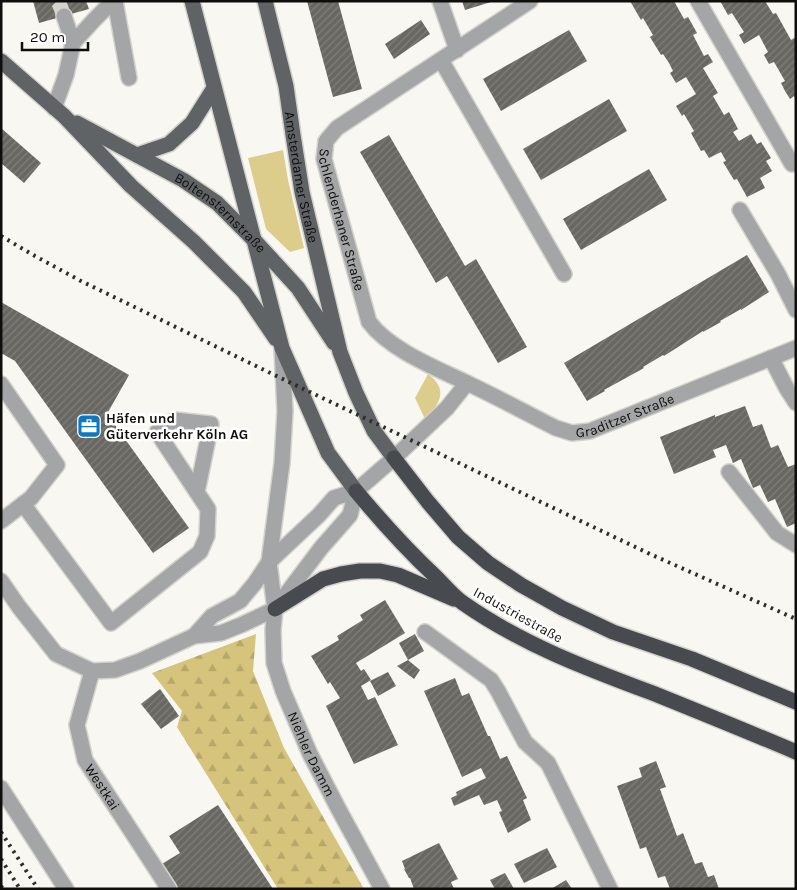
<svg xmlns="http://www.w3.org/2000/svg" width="797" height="890" viewBox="0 0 797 890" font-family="Karla,sans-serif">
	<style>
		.grass { fill: #ddcd8c }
		.forest { fill: url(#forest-firs) }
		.building { fill: url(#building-hatch) }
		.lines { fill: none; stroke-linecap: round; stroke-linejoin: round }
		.minor-tunnel { stroke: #d6d4cf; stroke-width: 15; stroke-dasharray: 15 8; stroke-linecap: butt }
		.minor-casing { stroke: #d4d2cc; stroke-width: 18 }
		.major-casing { stroke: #d4d2cc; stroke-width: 18 }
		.highway-casing { stroke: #d4d2cc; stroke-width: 18 }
		.minor { stroke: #a3a5a7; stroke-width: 15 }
		.major { stroke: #5f6366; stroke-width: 15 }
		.highway { stroke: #474b4f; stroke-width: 15 }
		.rail { stroke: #2e2c2a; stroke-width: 4; stroke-dasharray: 2.5 5; stroke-linecap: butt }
		.labels { text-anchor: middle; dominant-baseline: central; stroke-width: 5; stroke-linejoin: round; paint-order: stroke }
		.street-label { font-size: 14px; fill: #0f0e0c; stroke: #fff }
		.poi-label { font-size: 14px; font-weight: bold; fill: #0f0e0c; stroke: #fff; text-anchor: start }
	</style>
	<defs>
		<pattern id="forest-firs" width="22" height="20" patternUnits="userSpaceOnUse" patternTransform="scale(1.25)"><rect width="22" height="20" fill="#d6c47d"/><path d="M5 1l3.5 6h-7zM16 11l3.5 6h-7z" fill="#b6a76b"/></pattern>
		<pattern id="building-hatch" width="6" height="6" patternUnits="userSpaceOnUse" patternTransform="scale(1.25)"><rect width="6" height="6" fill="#696762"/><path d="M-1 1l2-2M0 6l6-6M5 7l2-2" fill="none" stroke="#807f7b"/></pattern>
	</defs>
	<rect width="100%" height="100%" fill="#f9f7f1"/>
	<g class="grass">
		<polygon points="283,150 288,180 304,248 290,252 266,229 248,158"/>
		<path d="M428,374c21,16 12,29 -3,45l-10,-21z"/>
	</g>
	<polygon class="forest" points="256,634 253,671 284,748 364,889 278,889 177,727 182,711 152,673"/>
	<g class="building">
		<polygon points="33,1 86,1 89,9 39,23"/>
		<polygon points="307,1 338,1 362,89 333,97"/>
		<polygon points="462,1 491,1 491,2 465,10"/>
		<polygon points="630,1 674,1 684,19 688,17 697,33 693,35 704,56 708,54 713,62 703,68 718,93 713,96 724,115 729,112 738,129 733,132 739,141 751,134 757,144 761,142 771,158 766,161 772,171 760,178 765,188 747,197 737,179 734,180 723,162 726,161 721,152 709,158 704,150 701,151 691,133 694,131 684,114 682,116 676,106 696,94 686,77 676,83 670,73 673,71 669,63 663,54 661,55 650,37 653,35 643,18 641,20"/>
		<polygon points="720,1 765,1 773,14 776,13 791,40 796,37 796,100 794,96 790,99 785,91 781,83 785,81 774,62 769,64 764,55 768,52 759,35 744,44 739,35 744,32 732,13 728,15"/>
		<polygon points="421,20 430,34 394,59 385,44"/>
		<polygon points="569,30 587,61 501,111 483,79"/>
		<polygon points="609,99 627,131 541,180 523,149"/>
		<polygon points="1,128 41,163 24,183 1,163"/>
		<polygon points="389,135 465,266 476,259 527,347 498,363 447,276 436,283 360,152"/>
		<polygon points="649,169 667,200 581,250 563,219"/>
		<polygon points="747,255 769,292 741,310 741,309 720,321 721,322 703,332 703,331 664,356 663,355 643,367 644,368 604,390 605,391 587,401 564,363"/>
		<polygon points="1,302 129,375 107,414 189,528 153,553 15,361 1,353"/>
		<polygon points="745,406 753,427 762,424 771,448 778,445 788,467 796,464 796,523 787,527 775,499 768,502 760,485 753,488 741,459 733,463 726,445 713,450 716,457 674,474 660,437 715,415 715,417"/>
		<polygon points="385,600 405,633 356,663 361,671 364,669 371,680 361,686 368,700 375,697 398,745 354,764 326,706 340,698 330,682 328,684 311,656 339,640 337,636 363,620 360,615"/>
		<polygon points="415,634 424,651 408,660 399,643"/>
		<polygon points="408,660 420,670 414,679 397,666"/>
		<polygon points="388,672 396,686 378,696 370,681"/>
		<polygon points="455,678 462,696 469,693 488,736 490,736 500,759 507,756 527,798 523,800 531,820 508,833 499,812 502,811 497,800 484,805 479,795 454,806 451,798 457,795 456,792 486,778 481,768 462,777 424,691"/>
		<polygon points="160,689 179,716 161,729 141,704"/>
		<polygon points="656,761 666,787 660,789 677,836 683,833 695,864 702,862 708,877 714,875 719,889 670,889 665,876 658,878 646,847 640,849 617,786 642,777 639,768"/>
		<polygon points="218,805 273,889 176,889 160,865 180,853 169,836"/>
		<polygon points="439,843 458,879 451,882 454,889 414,889 410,878 409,878 404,869 405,869 402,861"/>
		<polygon points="547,848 557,867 524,883 514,864"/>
		<polygon points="505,873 514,889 495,889 490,880"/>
		<polygon points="566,880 572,889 551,889"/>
	</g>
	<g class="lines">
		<polyline class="minor-tunnel" points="57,1 59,3 64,16"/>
		<g class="minor-casing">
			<g id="minor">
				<polyline points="115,1 129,78"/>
				<polyline points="440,1 457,50"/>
				<path id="s1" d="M530,1l-193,127 -11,13 -2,18 45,163c21,28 67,46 98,61 30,14 59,30 89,45l16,5 18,-2 206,-83"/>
				<polyline points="698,1 792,164"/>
				<polyline points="73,43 94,20 113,1"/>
				<polyline points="441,60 564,274"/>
				<polyline points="54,108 66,75 73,43 64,16"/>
				<polyline points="740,210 778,274 796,310"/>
				<path id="s2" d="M282,349l3,62 -3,52 -13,99 6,47 -2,21 1,33 9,28 27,63 28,54 44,81"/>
				<polyline points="771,358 787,389 796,403"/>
				<polyline points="1,384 57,465 31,498 1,521"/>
				<polyline points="729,472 777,533 796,545"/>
				<polyline points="23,504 111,623 200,552 207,536 208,509 157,432 174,420 211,424 197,492"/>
				<polyline points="1,581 19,607 56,654 92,671 115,670 140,661 194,636 221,633 241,625 275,609 321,548 350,515 356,491"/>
				<polyline points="425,632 491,680 498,691 525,742 548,763 610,889"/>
				<polyline points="194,636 212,616 240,601 255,583 269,562 319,515 334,498 356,491 394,458 447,408 467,383"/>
				<path id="s3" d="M92,671l-15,54 8,35 84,129"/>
				<polyline points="1,788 66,889"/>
			</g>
		</g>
		<g class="major-casing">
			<g id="major">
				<polyline points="192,1 282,348 328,453 356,491"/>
				<path id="s4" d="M265,1l21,85 7,49 9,57 38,160 16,41 18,38 20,27"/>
				<polyline points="1,61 64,116 131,186 194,242 244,292 276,339"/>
				<path id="s5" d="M77,123l106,57 34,23 37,37 44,48 36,55"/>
				<polyline points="137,155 169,144 192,123 214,88"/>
			</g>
		</g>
		<g class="highway-casing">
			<g id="highway">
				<polyline points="394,458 428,502 458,537 488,563 521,585 562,608 613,632 692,659 796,702"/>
				<path d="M356,491c25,30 51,59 80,86 9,9 17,19 27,26 60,42 125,66 192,91 47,19 94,38 141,58"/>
				<polyline points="275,609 323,579 341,574 360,571 380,571 398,575 454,599"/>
			</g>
		</g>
		<use href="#minor" class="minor"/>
		<use href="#major" class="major"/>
		<use href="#highway" class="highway"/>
		<g class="rail">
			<polyline points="1,236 35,256 81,281 291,383 650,554 796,619"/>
			<polyline points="1,832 38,889"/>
			<polyline points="1,859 20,889"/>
			<polyline points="1,886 3,889"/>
		</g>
	</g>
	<defs>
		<g id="office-square" transform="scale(1.25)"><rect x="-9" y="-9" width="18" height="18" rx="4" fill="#0d77c2" stroke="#fff"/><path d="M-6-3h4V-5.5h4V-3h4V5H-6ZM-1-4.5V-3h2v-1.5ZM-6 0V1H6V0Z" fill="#fff"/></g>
	</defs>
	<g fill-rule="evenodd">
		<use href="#office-square" x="89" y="426"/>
	</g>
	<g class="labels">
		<g class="street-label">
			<text stroke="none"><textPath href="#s4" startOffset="180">Amsterdamer Straße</textPath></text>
			<text stroke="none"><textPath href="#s5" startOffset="170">Boltensternstraße</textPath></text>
			<text stroke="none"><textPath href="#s1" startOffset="329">Schlenderhaner Straße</textPath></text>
			<text stroke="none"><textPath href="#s1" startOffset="724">Graditzer Straße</textPath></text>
			<text transform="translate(518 615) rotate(29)">Industriestraße</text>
			<text stroke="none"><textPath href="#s2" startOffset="414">Niehler Damm</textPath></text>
			<text stroke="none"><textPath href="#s3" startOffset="124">Westkai</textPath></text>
		</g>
		<g class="poi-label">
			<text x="106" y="418">Häfen und<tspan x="106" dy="16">Güterverkehr Köln AG</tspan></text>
		</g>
	</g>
	<rect width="797" height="890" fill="none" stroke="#0f0e0c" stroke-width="5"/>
	<path d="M22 42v8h66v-8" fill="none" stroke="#0f0e0c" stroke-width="2.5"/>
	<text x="30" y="42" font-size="15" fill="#0f0e0c" stroke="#ffffff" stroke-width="4" paint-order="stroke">20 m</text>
</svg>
